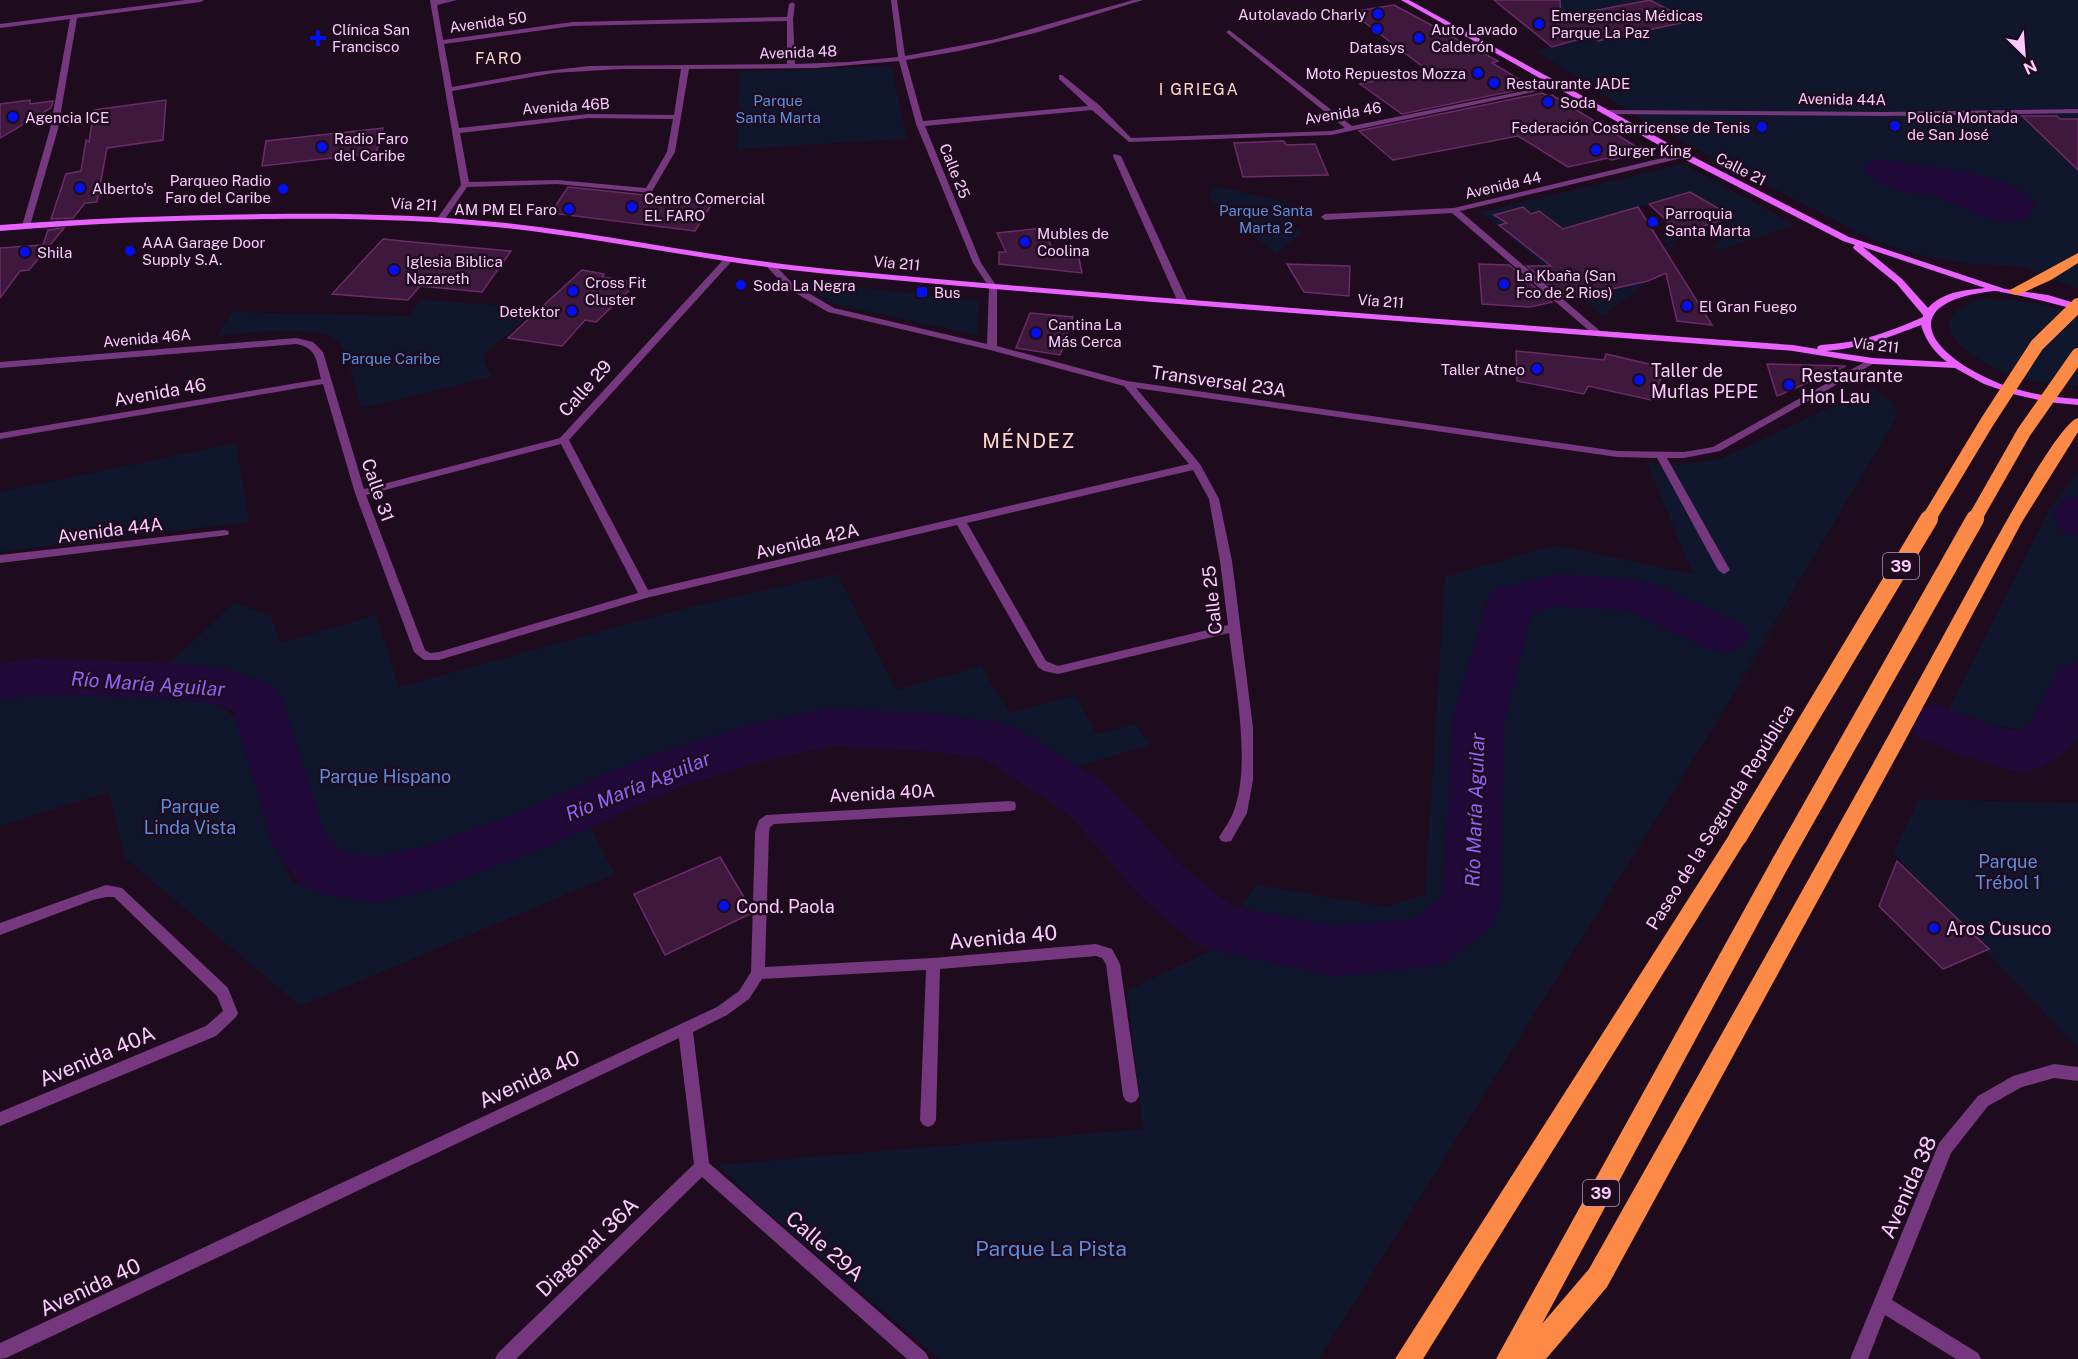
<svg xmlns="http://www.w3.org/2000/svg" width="2078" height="1359" viewBox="0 0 2078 1359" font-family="'Public Sans',sans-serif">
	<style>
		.green { fill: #10162c; fill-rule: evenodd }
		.water { fill: #21093a }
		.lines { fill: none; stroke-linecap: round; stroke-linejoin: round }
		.river { fill: #21093a; fill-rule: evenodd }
		.building { fill: #3f183d; stroke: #6b2b68; stroke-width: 1.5 }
		.street { fill: #75377d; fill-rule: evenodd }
		.secondary { fill: #ea62fe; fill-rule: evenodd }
		.highway { fill: #fd8946; fill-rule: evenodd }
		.highway-bridge-far1 { stroke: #fd8946; stroke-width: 14 }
		.highway-bridge { stroke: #fd8946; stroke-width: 18 }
		.poi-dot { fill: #020ff2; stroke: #1e0c1e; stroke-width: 2 }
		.labels { text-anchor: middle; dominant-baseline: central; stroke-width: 5; stroke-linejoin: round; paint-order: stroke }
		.far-poi-label { font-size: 15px; fill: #fccaff; stroke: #1e0c1e; text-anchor: start }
		.far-street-label { font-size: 15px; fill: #fccaff; stroke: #1e0c1e }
		.far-park-label { font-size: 15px; fill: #578ddd; stroke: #1e0c1e }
		.far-neighbourhood-label { font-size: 16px; letter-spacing: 1.5px; fill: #ffd6cc; stroke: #1e0c1e }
		.shield { fill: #1e0c1e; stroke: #b991bc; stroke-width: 1.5 }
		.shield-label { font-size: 16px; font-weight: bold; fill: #fccaff }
		.poi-label { font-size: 18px; fill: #fccaff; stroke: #1e0c1e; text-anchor: start }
		.street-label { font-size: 18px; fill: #fccaff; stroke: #1e0c1e }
		.park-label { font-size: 18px; fill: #578ddd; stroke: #1e0c1e }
		.neighbourhood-label { font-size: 20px; letter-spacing: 1.5px; fill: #ffd6cc; stroke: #1e0c1e }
		.water-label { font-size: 20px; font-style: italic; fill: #9261fd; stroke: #1e0c1e }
		.near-street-label { font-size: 21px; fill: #fccaff; stroke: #1e0c1e }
		.near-park-label { font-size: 21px; fill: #578ddd; stroke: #1e0c1e }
	</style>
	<rect width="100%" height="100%" fill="#1e0c1e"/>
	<g class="green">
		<polygon points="1521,0 2078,0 2078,289 2019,266 1969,264 1916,254 1873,240 1649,124 1536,51 1558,45"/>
		<polygon points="891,66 907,139 737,149 740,72"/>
		<path d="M1683,164l112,61 -76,25 -7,-4 9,-4 -19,-11 -33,11 7,4 -51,16 26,17 -48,37 -122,-104zM1690,192l42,25 -71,22 9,7 -15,4 -81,-24z"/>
		<polygon points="1215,186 1302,206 1291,209 1286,214 1291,227 1303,232 1276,254 1208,198"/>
		<polygon points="794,280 979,301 977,335 834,304"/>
		<path d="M1984,299c33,-1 64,4 94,18v68c-23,1 -46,-3 -68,-11 -39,-13 -100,-56 -26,-75z"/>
		<path d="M421,300l117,8 -56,48 10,21 -131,31c-6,-19 -10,-44 -20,-62 -14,-26 -97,-12 -124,-10l15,-24 177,4z"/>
		<polygon points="1871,388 1890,401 1898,415 1731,695 1900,428 1319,1359 939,1359 756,1202 718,1165 1143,1129 1127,991 1208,952 1256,885 1387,907 1425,894 1445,577 1555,545 1693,574 1647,463 1679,465 1721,459"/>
		<polygon points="236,443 249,522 0,552 0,492"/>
		<polygon points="2078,472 2078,739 1945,717 2049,510"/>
		<polygon points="837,574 896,690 981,666 1010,713 1075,695 1097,734 1135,724 1150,745 1059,772 1001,738 942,727 837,719 752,735 656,766 451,852 381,871 327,861 308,833 268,696 232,681 157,675 234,603 271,616 280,643 376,615 399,687 686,608"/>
		<path d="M86,689l81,6 55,11 18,16 29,108 23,52c18,5 40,13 58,13 79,-2 164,-45 235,-78l30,57 -315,132 -175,-148 -16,-66 -109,34v-130l18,-6z"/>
		<polygon points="1919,799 2078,803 2078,1048 1893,853"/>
	</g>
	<path class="water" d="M1875,159c38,5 117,12 147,33 5,3 10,9 14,13l-10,16h-33l-58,-25 -26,-3 -30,-10 -16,-14z"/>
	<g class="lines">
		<g class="river">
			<polygon points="2078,496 2078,536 2062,532 2055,522 2053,512 2062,500"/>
			<path d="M1557,574l80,5 17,5 88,40 7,12 -7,12 -18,5 -18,-5 -77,-37 -72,-5 -25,6 -27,105 -5,191 -8,17 -42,35 -21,7 -93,9 -120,-25 -21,-7 -52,-45 -76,-86 -81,-53 -47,-8 -107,-6 -84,19 -71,23 -130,59 -109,41 -62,15 -53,-9 -20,-7 -24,-31 -8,-16 -38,-130c-32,-12 -70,-11 -104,-12 -45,-2 -84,-6 -129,2v-36l34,-6 133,5 55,5 52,17 8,13 42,133 16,20 36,6 57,-13 74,-27 132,-57 104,-34 89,-18 107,6 60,9 19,6 87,54 78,84 49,39 104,20 79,-8 27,-21 11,-180 34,-116 7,-11z"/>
			<polygon points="2078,662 2078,733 2069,750 2042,767 2023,773 1956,754 1916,736 1909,723 1916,710 1935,704 1989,724 2016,731 2030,723 2060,667"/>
		</g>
	</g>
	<g class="building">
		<polygon points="1494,0 1560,0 1561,17 1650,0 1690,21 1598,41 1590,36 1552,47"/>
		<polygon points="1394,5 1498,61 1492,63 1532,87 1402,114 1360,84 1427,70 1351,12"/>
		<polygon points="1542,93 1548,96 1552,95 1645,152 1612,160 1608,158 1568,167 1518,136 1393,160 1359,131"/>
		<polygon points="30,100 30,104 53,101 51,108 0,138 0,104"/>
		<polygon points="166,100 163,140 107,148 97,202 85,203 73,218 51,219 66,174 81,171 86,140 89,142 94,110"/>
		<polygon points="2022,116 2057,116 2060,119 2078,119 2078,170"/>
		<polygon points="383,128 376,153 262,166 266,141"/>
		<polygon points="1284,141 1286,145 1315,144 1328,175 1243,177 1234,143"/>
		<polygon points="568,187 616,192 713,202 695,231 551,213"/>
		<polygon points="1690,192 1733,217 1680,233 1649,204"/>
		<polygon points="1523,207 1531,214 1539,211 1563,229 1638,207 1712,325 1677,321 1666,273 1648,281 1566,299 1527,266 1551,266 1499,225 1507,223 1494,215"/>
		<polygon points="64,228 29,270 20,271 0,298 0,248 43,245 48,230"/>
		<polygon points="1043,228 1053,250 1077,250 1082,273 999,264 999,252 1006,252 997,233"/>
		<polygon points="383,239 412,242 511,251 482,292 420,286 408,300 332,294"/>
		<polygon points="1287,264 1350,266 1349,296 1304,292"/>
		<polygon points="1479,264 1509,265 1552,302 1530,307 1482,304"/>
		<polygon points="582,270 604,274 602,277 638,282 596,322 585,320 562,346 508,338"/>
		<polygon points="1030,313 1073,317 1060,355 1016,348"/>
		<polygon points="1516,351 1604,360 1606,354 1666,368 1651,400 1588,386 1584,394 1517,381"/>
		<polygon points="1767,364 1846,366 1777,396"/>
		<polygon points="720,857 751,909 750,914 665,955 634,894"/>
		<polygon points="1897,861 1989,949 1943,969 1879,906"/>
	</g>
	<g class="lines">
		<g class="street">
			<polygon points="186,0 204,0 201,2 77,18 58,129 30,226 23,228 22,226 50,129 70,19 0,28 0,24"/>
			<path d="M430,0h27l-20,5 6,35 129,-18 215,-5 2,-13 3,-2 3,2 -2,15 2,45 53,-2 50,-5 -7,-57h6l8,56 91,-17 137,-39h10l-108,33 -76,18 -53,9 17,61 165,-15 -29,-27v-4h3l37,30 32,33 200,-7 14,-3 -118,-95 -1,-1 3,-2 123,96 206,-42 4,2 -231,49 -202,7 -37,-32 -167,16 56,137 16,24v59l130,35 490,70 67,1 29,-5 157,-88 3,-1 5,3 -158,90 -36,7h-17l63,112 -6,4 -6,-4 -61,-112 -40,-1 -481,-69 64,76 19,35 13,62 21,167v52l-6,33 -16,28 -5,1 -5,-1 -2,-4c5,-8 11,-16 14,-24 19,-46 2,-131 -4,-180l-171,41 -14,-3 -6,-4 -81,-142 -311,73 -207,62h-15l-10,-8 -59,-159 -32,-109 -323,55v-6l321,-54c-5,-19 -4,-31 -25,-35l-296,24v-6l296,-24 17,4 10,10 41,137 196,-51 165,-180h6v4l-162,178 79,150 541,-126 -65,-78 -134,-36 -162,-38 -41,-24 -19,-20v-4h6l19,20 41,24 153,36 2,-57 -16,-24 -57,-139 -17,-63 -83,7 -127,1 -14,83 -24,41 -94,-9 -90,3 -24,35 -3,1 -4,-3 25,-35zM787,21v43l-198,2 -52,6 -85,15 -8,-43 128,-18zM621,69h60l-7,46 -86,-1 -129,14 -7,-37 102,-18zM588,118l85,1 -6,33 -21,36 -89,-8 -88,2 -9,-49zM561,444l77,149 -199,59 -9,1 -5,-3 -59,-155zM1193,470l16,29 11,62 8,64 -170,41 -12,-5 -79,-138z"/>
			<polygon points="2078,109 2078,113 1886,116 1605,114 1601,112 1605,110 1886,112"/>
			<polygon points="1683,153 1687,155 1686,157 1460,211 1600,331 1602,333 1597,336 1594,335 1452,213 1325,220 1321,217 1325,214 1454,208"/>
			<polygon points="1114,154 1121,156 1187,300 1185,302 1179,302 1177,300 1113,156"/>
			<polygon points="224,530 228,531 229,533 228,535 0,563 0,555"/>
			<polygon points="1010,801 1015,802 1016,806 1015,810 1010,811 774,824 770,827 769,832 765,967 933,958 1096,944 1112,949 1120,964 1139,1096 1136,1101 1131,1103 1126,1101 1123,1096 1106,964 1102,958 1096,956 940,969 936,1120 933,1125 928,1127 923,1125 920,1120 926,970 762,979 749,999 727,1015 693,1032 709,1163 926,1353 929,1359 907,1359 702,1177 516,1359 495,1359 498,1353 694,1164 679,1038 6,1358 0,1359 0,1343 717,1007 739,991 751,972 755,832 759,820 766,815"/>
			<polygon points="106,885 122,888 228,988 238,1013 236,1017 216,1036 0,1126 0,1112 206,1026 223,1011 217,996 114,897 106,897 93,900 0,935 0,923"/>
			<polygon points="2054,1064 2078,1067 2078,1081 2054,1078 2022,1087 1988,1106 1951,1153 1892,1300 1978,1353 1981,1359 1956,1359 1885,1315 1868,1359 1850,1359 1939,1143 1978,1096 2013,1076"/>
		</g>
		<path class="secondary" d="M1401,0h8l277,153 163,84 156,52 43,6 30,9v6c-23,-6 -44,-12 -67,-16 -6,-1 -12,-3 -17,-3 -92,10 -74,56 -5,88 28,13 58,18 89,20v6l-31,-3 -34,-8 -29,-10 -29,-16 -82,-4 -80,-13c-322,-25 -644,-47 -965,-77 -108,-10 -214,-34 -322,-46 -78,-8 -157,-10 -235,-9 -91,1 -181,4 -271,12v-6c90,-7 180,-10 271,-11 78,-1 157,1 235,9 108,12 214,36 322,46 321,30 643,52 965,76l24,4 1,-3 3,-1c38,-2 68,-13 102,-28v-2l-27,-32 -42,-34 -1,-2 2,-2 -12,-4 -163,-84zM1863,247l122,41c-20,2 -43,4 -57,20l-26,-29zM1921,325c5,16 13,27 26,37l-74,-4 -47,-7c37,-3 63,-14 95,-26z"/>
		<g class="highway">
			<polygon points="2078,253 2078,263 2051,280 2020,294 2015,295 2008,291"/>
			<path d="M2078,418v14l-56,90 -122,228 -293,537 -61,72h-50l278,-503 7,-2 7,2 3,6 -3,6 -246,456 47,-55c132,-234 265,-468 393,-704 13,-23 77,-143 96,-147z"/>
			<polygon points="1738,829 1745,832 1748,837 1745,842 1423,1359 1395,1359 1731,832"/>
		</g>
		<g class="highway-bridge-far1">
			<polyline points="1928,520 1987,422 2037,345 2078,305"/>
			<polyline points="1974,520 2024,432 2078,355"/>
		</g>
		<g class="highway-bridge">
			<polyline points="1738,837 1929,519"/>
			<polyline points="1781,862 1975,519"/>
		</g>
	</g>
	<g class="poi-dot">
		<circle cx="1378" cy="14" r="6"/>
		<circle cx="1539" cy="24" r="6"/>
		<circle cx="1377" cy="29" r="6"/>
		<path d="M315 29h6v6h6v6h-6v6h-6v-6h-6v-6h6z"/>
		<circle cx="1419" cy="38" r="6"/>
		<circle cx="1478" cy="73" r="6"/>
		<circle cx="1494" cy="83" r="6"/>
		<circle cx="1548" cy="102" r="6"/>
		<circle cx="13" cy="117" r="6"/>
		<circle cx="1895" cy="126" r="6"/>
		<circle cx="1762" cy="127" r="6"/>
		<circle cx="322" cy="147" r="6"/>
		<circle cx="1596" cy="150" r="6"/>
		<circle cx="80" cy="188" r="6"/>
		<circle cx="283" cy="189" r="6"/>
		<circle cx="632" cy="207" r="6"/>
		<circle cx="569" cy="209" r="6"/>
		<circle cx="1653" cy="222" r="6"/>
		<circle cx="1025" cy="242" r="6"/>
		<circle cx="130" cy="251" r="6"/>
		<circle cx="25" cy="252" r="6"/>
		<circle cx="394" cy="270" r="6"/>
		<circle cx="1504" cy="284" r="6"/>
		<circle cx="741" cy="285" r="6"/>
		<circle cx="573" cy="291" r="6"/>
		<rect x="916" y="286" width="12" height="12" rx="3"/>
		<circle cx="1687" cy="306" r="6"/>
		<circle cx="572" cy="311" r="6"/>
		<circle cx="1036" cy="333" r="6"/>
		<circle cx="1537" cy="369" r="6"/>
		<circle cx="1639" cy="380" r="6"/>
		<circle cx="1789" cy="385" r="6"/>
		<circle cx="724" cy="906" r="6"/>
		<circle cx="1934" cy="928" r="6"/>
	</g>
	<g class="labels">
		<g class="far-poi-label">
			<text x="1366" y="14" text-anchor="end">Autolavado Charly</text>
			<text x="1551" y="15">Emergencias Médicas<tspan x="1551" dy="17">Parque La Paz</tspan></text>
			<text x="332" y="29">Clínica San<tspan x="332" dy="17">Francisco</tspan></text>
			<text x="1431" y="29">Auto Lavado<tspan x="1431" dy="17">Calderón</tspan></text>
			<text x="1377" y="47" text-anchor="middle">Datasys</text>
			<text x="1466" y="73" text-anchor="end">Moto Repuestos Mozza</text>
			<text x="1506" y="83">Restaurante JADE</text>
			<text x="1560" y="102">Soda</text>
			<text x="25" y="117">Agencia ICE</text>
			<text x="1907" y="117">Policía Montada<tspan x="1907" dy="17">de San José</tspan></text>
			<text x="1750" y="127" text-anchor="end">Federación Costarricense de Tenis</text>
			<text x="334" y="138">Radio Faro<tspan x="334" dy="17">del Caribe</tspan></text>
			<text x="1608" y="150">Burger King</text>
			<text x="271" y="180" text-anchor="end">Parqueo Radio<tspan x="271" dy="17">Faro del Caribe</tspan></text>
			<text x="92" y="188">Alberto's</text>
			<text x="644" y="198">Centro Comercial<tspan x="644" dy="17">EL FARO</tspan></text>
			<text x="557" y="209" text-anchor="end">AM PM El Faro</text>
			<text x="1665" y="213">Parroquia<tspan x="1665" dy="17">Santa Marta</tspan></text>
			<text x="1037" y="233">Mubles de<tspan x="1037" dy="17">Coolina</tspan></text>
			<text x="142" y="242">AAA Garage Door<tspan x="142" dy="17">Supply S.A.</tspan></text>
			<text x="37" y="252">Shila</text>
			<text x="406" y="261">Iglesia Biblica<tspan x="406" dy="17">Nazareth</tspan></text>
			<text x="1516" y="275">La Kbaña (San<tspan x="1516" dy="17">Fco de 2 Rios)</tspan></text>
			<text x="585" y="282">Cross Fit<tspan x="585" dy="17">Cluster</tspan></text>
			<text x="753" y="285">Soda La Negra</text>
			<text x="934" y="292">Bus</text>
			<text x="1699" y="306">El Gran Fuego</text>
			<text x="560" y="311" text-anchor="end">Detektor</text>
			<text x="1048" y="324">Cantina La<tspan x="1048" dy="17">Más Cerca</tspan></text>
			<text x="1525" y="369" text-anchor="end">Taller Atneo</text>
		</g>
		<g class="far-street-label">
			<text transform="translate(488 22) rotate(-8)">Avenida 50</text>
			<text transform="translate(798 52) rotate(-2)">Avenida 48</text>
			<text transform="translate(1842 99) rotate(1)">Avenida 44A</text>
			<text transform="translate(566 106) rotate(-4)">Avenida 46B</text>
			<text transform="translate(1343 113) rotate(-9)">Avenida 46</text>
			<text transform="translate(1741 169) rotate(27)">Calle 21</text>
			<text transform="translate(955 171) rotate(68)">Calle 25</text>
			<text transform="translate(1503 185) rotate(-13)">Avenida 44</text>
			<text transform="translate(414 204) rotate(3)">Vía 211</text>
			<text transform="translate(897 263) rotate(5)">Vía 211</text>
			<text transform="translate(1381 301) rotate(4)">Vía 211</text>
			<text transform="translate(147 338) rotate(-5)">Avenida 46A</text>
			<text transform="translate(1876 345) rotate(6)">Vía 211</text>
		</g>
		<g class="far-park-label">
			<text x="778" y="100">Parque<tspan x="778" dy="17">Santa Marta</tspan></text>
			<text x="1266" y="210">Parque Santa<tspan x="1266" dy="17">Marta 2</tspan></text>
			<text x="391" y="358">Parque Caribe</text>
		</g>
		<g class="far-neighbourhood-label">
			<text x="499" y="58">FARO</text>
			<text x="1199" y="89">I GRIEGA</text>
		</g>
		<g class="shield">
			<rect x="1883" y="553" width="36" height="26" rx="4.5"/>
			<rect x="1583" y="1180" width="36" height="26" rx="4.5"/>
		</g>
		<g class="shield-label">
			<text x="1901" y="566">39</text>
			<text x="1601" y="1193">39</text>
		</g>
		<g class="poi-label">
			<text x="1651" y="370">Taller de<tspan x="1651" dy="21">Muflas PEPE</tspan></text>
			<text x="1801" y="375">Restaurante<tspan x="1801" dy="21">Hon Lau</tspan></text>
			<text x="736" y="906">Cond. Paola</text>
			<text x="1946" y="928">Aros Cusuco</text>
		</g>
		<g class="street-label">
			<text transform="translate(1219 381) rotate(8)">Transversal 23A</text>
			<text transform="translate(585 388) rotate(-48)">Calle 29</text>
			<text transform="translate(160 392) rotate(-10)">Avenida 46</text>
			<text transform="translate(378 490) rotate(71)">Calle 31</text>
			<text transform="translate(110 530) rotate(-7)">Avenida 44A</text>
			<text transform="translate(807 541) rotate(-13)">Avenida 42A</text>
			<text transform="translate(1212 600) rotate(-96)">Calle 25</text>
			<text transform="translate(882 793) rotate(-3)">Avenida 40A</text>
			<text transform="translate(1720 817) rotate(-58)">Paseo de la Segunda República</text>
		</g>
		<g class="park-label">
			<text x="385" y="776">Parque Hispano</text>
			<text x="190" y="806">Parque<tspan x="190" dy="21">Linda Vista</tspan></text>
			<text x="2008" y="861">Parque<tspan x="2008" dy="21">Trébol 1</tspan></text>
		</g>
		<g class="neighbourhood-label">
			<text x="1029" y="441">MÉNDEZ</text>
		</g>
		<g class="water-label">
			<text transform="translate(148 684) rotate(4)">Río María Aguilar</text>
			<text transform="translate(638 786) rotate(-22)">Río María Aguilar</text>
			<text transform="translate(1475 810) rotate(-88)">Río María Aguilar</text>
		</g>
		<g class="near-street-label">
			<text transform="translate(1003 937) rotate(-5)">Avenida 40</text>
			<text transform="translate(97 1056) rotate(-23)">Avenida 40A</text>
			<text transform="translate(529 1079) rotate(-25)">Avenida 40</text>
			<text transform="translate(1908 1187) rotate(-66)">Avenida 38</text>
			<text transform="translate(825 1246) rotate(41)">Calle 29A</text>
			<text transform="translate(587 1247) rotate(-44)">Diagonal 36A</text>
			<text transform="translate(90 1287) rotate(-25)">Avenida 40</text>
		</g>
		<g class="near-park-label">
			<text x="1051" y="1248">Parque La Pista</text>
		</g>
	</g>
	<g transform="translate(2024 54) rotate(155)" stroke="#1e0c1e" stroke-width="4.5" paint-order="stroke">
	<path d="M0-4.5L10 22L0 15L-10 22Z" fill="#fccaff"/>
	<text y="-9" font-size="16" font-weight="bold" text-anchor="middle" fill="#fccaff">N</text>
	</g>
</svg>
